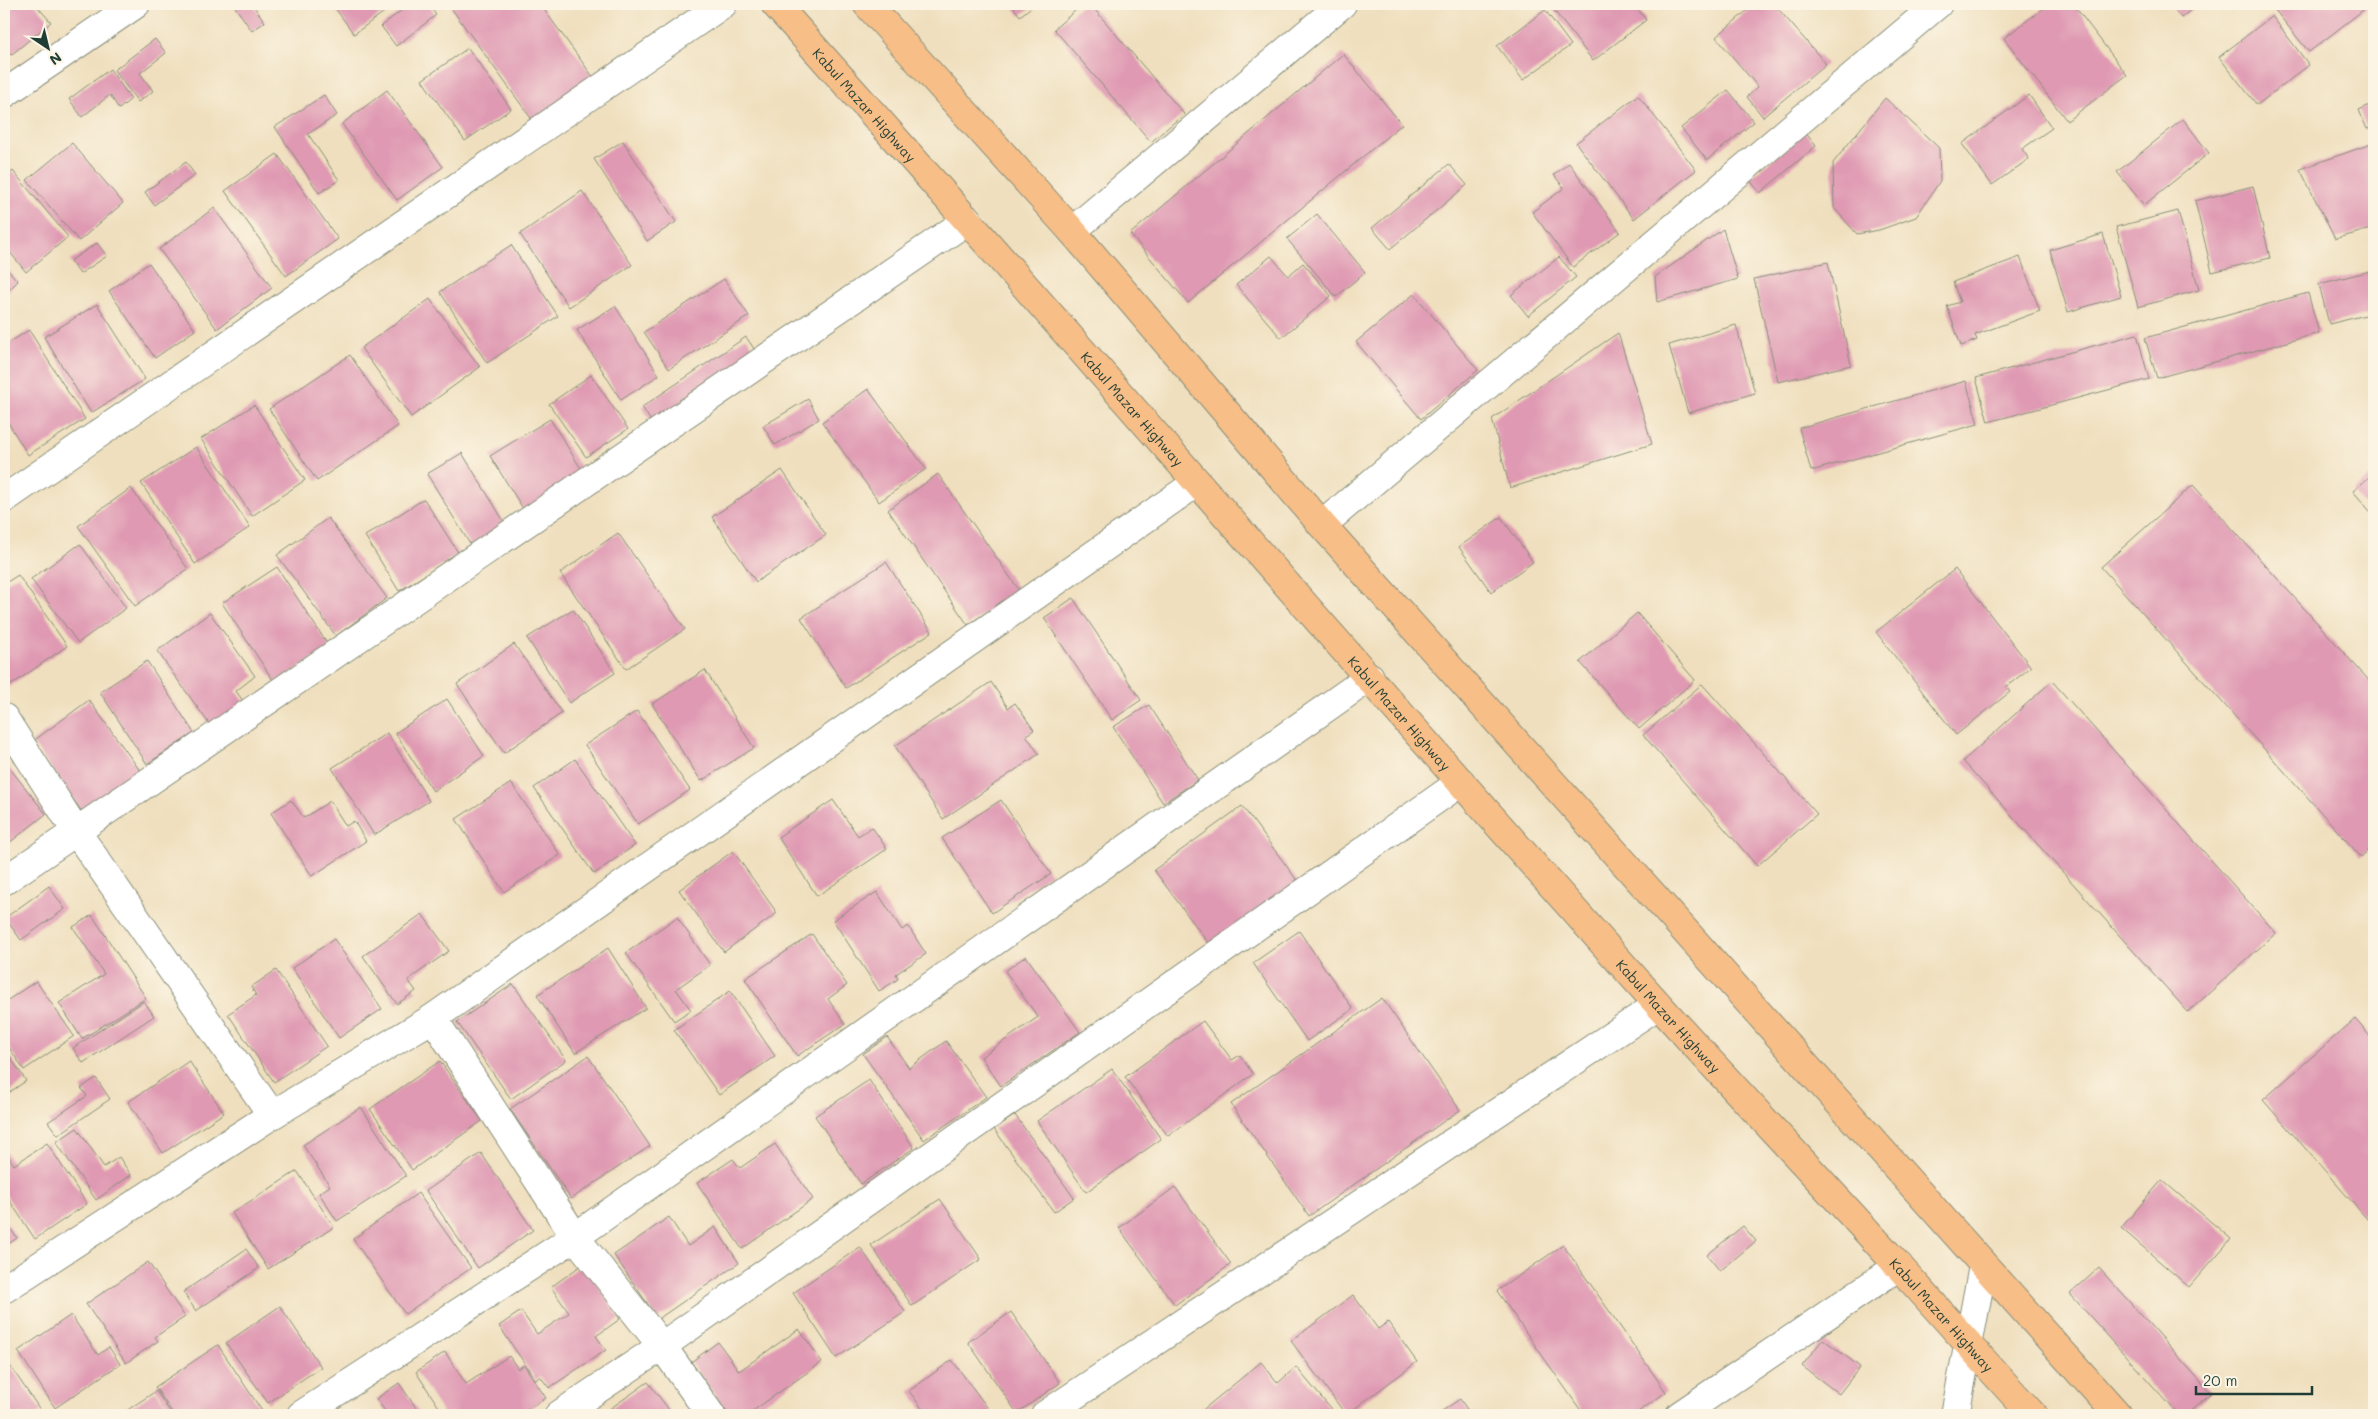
<svg xmlns="http://www.w3.org/2000/svg" width="2378" height="1419" viewBox="0 0 2378 1419" font-family="Mali,sans-serif">
	<style>
		.building { fill: #df99b2 }
		.lines { fill: none; stroke-linecap: round; stroke-linejoin: round }
		.street-casing { stroke: #878e79; stroke-width: 30 }
		.highway-casing { stroke: #878e79; stroke-width: 30 }
		.street { stroke: #fff; stroke-width: 28 }
		.highway { stroke: #f7be87; stroke-width: 28 }
		.labels { text-anchor: middle; dominant-baseline: central; stroke-width: 5; stroke-linejoin: round; paint-order: stroke }
		.street-label { font-size: 14px; fill: #1f3d34; stroke: #fcf5e5 }
	</style>
	<rect width="100%" height="100%" fill="#fcf5e5"/>
	<filter id="ink" filterUnits="userSpaceOnUse"><feTurbulence type="fractalNoise" baseFrequency=".02" numOctaves="2"/><feDisplacementMap in="SourceGraphic" scale="10" xChannelSelector="R" yChannelSelector="G"/><feConvolveMatrix kernelMatrix="1 2 1 2 8 2 1 2 1" color-interpolation-filters="sRGB"/></filter>
	<filter id="wash" filterUnits="userSpaceOnUse"><feTurbulence type="fractalNoise" baseFrequency=".0096" numOctaves="4" result="noise"/><feDisplacementMap in="SourceGraphic" scale="20" xChannelSelector="R" yChannelSelector="G"/><feGaussianBlur stdDeviation="1.12" result="paint"/><feColorMatrix in="noise" values="0 0 0 0 0 0 0 0 0 0 0 0 0 0 0 0 0 1.4 0 .05"/><feComposite in="paint" operator="in"/></filter>
	<g filter="url(#wash)">
		<rect width="100%" height="100%" fill="#efdfbe"/>
		<g id="blocks">
			<g class="building">
				<polygon points="4,4 35,4 51,22 11,55 4,46"/>
				<polygon points="233,4 252,4 265,22 252,31"/>
				<polygon points="332,4 395,4 354,34"/>
				<polygon points="410,4 428,4 436,15 396,46 381,26"/>
				<polygon points="456,4 540,4 596,81 536,125 451,8"/>
				<polygon points="1011,4 1035,4 1020,16"/>
				<polygon points="1083,4 1090,4 1184,114 1151,142 1054,29"/>
				<polygon points="1549,4 1634,4 1646,20 1593,61"/>
				<polygon points="1755,4 1774,4 1826,64 1763,117 1747,97 1758,87 1716,37"/>
				<polygon points="2049,4 2073,4 2127,75 2067,121 2004,38"/>
				<polygon points="2169,4 2198,4 2181,18"/>
				<polygon points="2270,4 2371,4 2309,52"/>
				<polygon points="1545,10 1571,45 1523,80 1497,46"/>
				<polygon points="2272,16 2309,65 2257,105 2219,57"/>
				<polygon points="155,39 166,53 140,73 153,91 138,102 114,70"/>
				<polygon points="468,48 511,109 465,141 422,80"/>
				<polygon points="1343,54 1402,124 1188,303 1130,234"/>
				<polygon points="110,69 131,99 119,109 110,95 82,117 69,99"/>
				<polygon points="387,90 443,167 397,200 342,124"/>
				<polygon points="1728,90 1754,122 1707,160 1681,128"/>
				<polygon points="324,95 337,115 308,134 339,180 319,193 275,127"/>
				<polygon points="1638,95 1696,170 1634,219 1576,143"/>
				<polygon points="2029,95 2052,128 2022,149 2029,159 1992,185 1962,144"/>
				<polygon points="1885,98 1939,148 1940,181 1916,217 1879,230 1857,234 1834,208 1833,163"/>
				<polygon points="2374,103 2374,125 2367,129 2359,110"/>
				<polygon points="2183,119 2209,153 2144,205 2117,172"/>
				<polygon points="1805,132 1816,146 1760,193 1749,179"/>
				<polygon points="623,141 676,222 647,241 594,159"/>
				<polygon points="72,143 123,203 79,241 27,180"/>
				<polygon points="2374,143 2374,228 2335,239 2300,169"/>
				<polygon points="277,154 338,239 286,276 225,191"/>
				<polygon points="186,162 195,175 154,205 145,192"/>
				<polygon points="1569,163 1620,232 1573,267 1532,212 1564,188 1554,175"/>
				<polygon points="1449,164 1467,185 1390,249 1372,228"/>
				<polygon points="13,171 68,237 26,272 4,245 4,179"/>
				<polygon points="2253,186 2270,258 2212,272 2195,201"/>
				<polygon points="582,191 632,265 569,307 520,234"/>
				<polygon points="214,208 272,288 217,329 159,249"/>
				<polygon points="2178,211 2199,290 2138,307 2116,227"/>
				<polygon points="1317,214 1365,272 1336,297 1287,239"/>
				<polygon points="1723,229 1738,279 1657,302 1655,277"/>
				<polygon points="2103,234 2121,296 2068,312 2050,250"/>
				<polygon points="97,243 107,256 80,274 70,261"/>
				<polygon points="511,245 558,316 487,363 440,292"/>
				<polygon points="1271,256 1288,276 1303,263 1331,296 1281,338 1236,285"/>
				<polygon points="1559,257 1576,277 1528,316 1511,295"/>
				<polygon points="2020,257 2040,311 1975,335 1977,340 1961,346 1947,306 1960,302 1953,282"/>
				<polygon points="1828,262 1851,365 1778,382 1754,279"/>
				<polygon points="149,263 195,330 155,358 109,291"/>
				<polygon points="4,266 18,281 4,295"/>
				<polygon points="2374,270 2374,313 2329,324 2319,284"/>
				<polygon points="724,279 749,316 669,369 644,332"/>
				<polygon points="2308,293 2319,333 2157,378 2145,338"/>
				<polygon points="1414,294 1478,370 1421,419 1356,342"/>
				<polygon points="430,299 480,367 411,417 361,348"/>
				<polygon points="97,304 145,379 91,413 44,337"/>
				<polygon points="615,306 659,375 621,400 577,330"/>
				<polygon points="1736,325 1755,393 1688,413 1669,345"/>
				<polygon points="29,330 85,419 28,455 4,416 4,346"/>
				<polygon points="1618,333 1652,444 1510,488 1492,419"/>
				<polygon points="2137,334 2149,379 1988,422 1976,378"/>
				<polygon points="746,337 759,356 654,426 642,407"/>
				<polygon points="350,355 398,426 317,481 269,409"/>
				<polygon points="591,375 628,429 586,457 549,404"/>
				<polygon points="1966,381 1978,424 1811,471 1799,428"/>
				<polygon points="868,389 926,469 879,502 822,422"/>
				<polygon points="808,399 819,419 775,445 763,426"/>
				<polygon points="254,405 305,480 252,516 201,439"/>
				<polygon points="550,419 587,478 527,515 490,456"/>
				<polygon points="196,447 250,527 195,564 141,483"/>
				<polygon points="462,453 508,528 473,549 427,474"/>
				<polygon points="782,470 826,535 756,582 712,517"/>
				<polygon points="2374,473 2374,516 2353,491"/>
				<polygon points="938,474 1019,590 968,625 888,510"/>
				<polygon points="2193,485 2374,686 2374,845 2361,857 2101,567"/>
				<polygon points="131,488 188,569 135,606 78,526"/>
				<polygon points="424,499 459,554 399,591 365,536"/>
				<polygon points="1501,517 1533,562 1491,592 1459,547"/>
				<polygon points="328,518 387,598 336,636 277,555"/>
				<polygon points="618,533 685,629 626,669 560,573"/>
				<polygon points="80,544 126,608 78,643 31,579"/>
				<polygon points="886,562 932,632 846,688 801,618"/>
				<polygon points="277,567 330,648 275,683 222,603"/>
				<polygon points="1955,569 2031,667 2006,687 2010,692 1956,735 1876,632"/>
				<polygon points="18,575 67,646 4,690 4,584"/>
				<polygon points="1073,598 1141,700 1112,720 1044,618"/>
				<polygon points="573,609 615,673 569,703 527,638"/>
				<polygon points="210,613 255,676 236,691 248,708 210,725 157,651"/>
				<polygon points="1637,613 1695,680 1639,729 1580,662"/>
				<polygon points="514,644 562,713 504,753 457,684"/>
				<polygon points="147,661 194,733 147,764 100,692"/>
				<polygon points="705,670 754,748 701,781 652,704"/>
				<polygon points="2052,681 2276,933 2188,1012 1963,761"/>
				<polygon points="991,682 1008,708 1015,703 1034,730 1026,735 1039,754 943,819 895,746"/>
				<polygon points="1702,684 1817,814 1757,866 1643,735"/>
				<polygon points="447,699 484,756 433,791 395,733"/>
				<polygon points="89,700 141,772 83,813 32,742"/>
				<polygon points="1149,705 1198,780 1163,803 1113,727"/>
				<polygon points="637,711 690,790 638,824 585,745"/>
				<polygon points="387,733 429,801 374,835 332,768"/>
				<polygon points="575,759 635,845 594,874 534,788"/>
				<polygon points="4,761 46,814 4,847"/>
				<polygon points="511,783 560,855 504,892 456,819"/>
				<polygon points="291,800 304,818 330,801 346,826 354,821 366,841 312,876 271,813"/>
				<polygon points="833,800 858,836 872,827 887,849 817,896 778,837"/>
				<polygon points="1001,800 1051,874 992,913 942,838"/>
				<polygon points="1242,806 1302,887 1215,952 1154,870"/>
				<polygon points="733,851 777,913 724,952 679,890"/>
				<polygon points="49,886 65,909 21,940 5,918"/>
				<polygon points="877,892 902,930 908,926 926,954 896,974 898,979 879,991 833,920"/>
				<polygon points="422,914 449,951 408,980 416,991 397,1004 363,956"/>
				<polygon points="92,915 146,998 82,1039 59,1003 104,974 73,927"/>
				<polygon points="677,917 710,965 676,989 691,1010 674,1021 626,953"/>
				<polygon points="1299,931 1353,1009 1307,1041 1253,963"/>
				<polygon points="812,934 847,985 828,999 845,1024 797,1056 745,979"/>
				<polygon points="334,939 382,1009 339,1038 292,968"/>
				<polygon points="608,948 646,1008 575,1053 537,995"/>
				<polygon points="1026,956 1080,1032 1001,1086 981,1057 1038,1017 1005,971"/>
				<polygon points="276,970 327,1046 274,1082 228,1014 256,995 251,987"/>
				<polygon points="36,981 74,1036 24,1070 4,1040 4,1000 5,1002"/>
				<polygon points="513,984 566,1060 511,1099 457,1022"/>
				<polygon points="730,991 775,1056 719,1095 674,1030"/>
				<polygon points="1382,998 1460,1110 1309,1216 1231,1104"/>
				<polygon points="144,1001 154,1016 83,1063 73,1048"/>
				<polygon points="2355,1019 2374,1041 2374,1227 2263,1100"/>
				<polygon points="1203,1021 1232,1060 1240,1055 1253,1074 1168,1136 1125,1077"/>
				<polygon points="887,1037 909,1068 946,1041 986,1097 924,1140 863,1054"/>
				<polygon points="4,1047 26,1081 4,1096"/>
				<polygon points="588,1056 650,1146 571,1199 510,1109"/>
				<polygon points="189,1061 224,1113 163,1153 128,1102"/>
				<polygon points="440,1061 482,1121 412,1170 370,1109"/>
				<polygon points="1112,1069 1161,1139 1086,1192 1037,1121"/>
				<polygon points="96,1078 110,1099 58,1135 48,1122 87,1096 81,1088"/>
				<polygon points="869,1080 914,1148 861,1184 815,1116"/>
				<polygon points="361,1107 406,1176 337,1221 319,1193 330,1186 303,1145"/>
				<polygon points="1015,1115 1074,1198 1054,1212 994,1129"/>
				<polygon points="77,1128 104,1167 119,1157 131,1175 96,1200 56,1142"/>
				<polygon points="47,1143 87,1204 35,1239 4,1192 4,1149 14,1165"/>
				<polygon points="775,1144 813,1199 742,1249 697,1183 733,1159 740,1168"/>
				<polygon points="481,1153 533,1230 478,1268 426,1191"/>
				<polygon points="297,1171 334,1227 268,1269 232,1213"/>
				<polygon points="2162,1180 2231,1239 2189,1287 2121,1228"/>
				<polygon points="1175,1187 1231,1264 1175,1305 1119,1228"/>
				<polygon points="418,1193 471,1268 405,1314 353,1239"/>
				<polygon points="940,1199 981,1259 912,1306 871,1245"/>
				<polygon points="669,1217 688,1246 715,1227 739,1263 658,1319 614,1255"/>
				<polygon points="4,1219 17,1238 4,1247"/>
				<polygon points="1743,1226 1756,1241 1720,1271 1707,1255"/>
				<polygon points="1563,1245 1666,1392 1634,1415 1584,1415 1497,1291"/>
				<polygon points="860,1247 905,1312 836,1358 793,1293"/>
				<polygon points="246,1249 259,1268 196,1311 183,1292"/>
				<polygon points="148,1262 185,1317 155,1337 158,1341 126,1363 86,1304"/>
				<polygon points="583,1264 620,1319 596,1336 606,1350 549,1388 540,1376 536,1380 499,1326 521,1311 537,1334 569,1313 551,1287"/>
				<polygon points="2099,1268 2211,1393 2186,1415 2179,1415 2070,1294"/>
				<polygon points="1353,1295 1378,1329 1388,1322 1417,1362 1346,1415 1291,1341"/>
				<polygon points="280,1306 321,1367 268,1403 226,1343"/>
				<polygon points="1011,1312 1060,1383 1017,1413 968,1342"/>
				<polygon points="71,1315 98,1355 109,1347 120,1364 55,1408 18,1351"/>
				<polygon points="799,1329 822,1362 747,1415 729,1415 691,1362 718,1342 739,1371"/>
				<polygon points="1823,1339 1860,1367 1839,1394 1802,1366"/>
				<polygon points="218,1345 264,1414 261,1415 174,1415 155,1387"/>
				<polygon points="445,1352 466,1384 509,1356 518,1369 524,1365 546,1398 519,1415 444,1415 416,1372"/>
				<polygon points="4,1357 41,1411 34,1415 4,1415"/>
				<polygon points="952,1360 993,1415 927,1415 909,1391"/>
				<polygon points="1261,1362 1278,1383 1296,1367 1336,1415 1202,1415 1199,1413"/>
				<polygon points="648,1382 673,1415 601,1415"/>
				<polygon points="399,1383 421,1415 388,1415 376,1399"/>
				<polygon points="156,1391 172,1415 120,1415"/>
				<polygon points="1460,1399 1471,1415 1436,1415"/>
			</g>
		</g>
	</g>
	<g filter="url(#ink)">
		<use href="#blocks" fill-opacity="0" stroke="#878e79" stroke-width="1"/>
		<g class="lines">
			<g class="street-casing">
				<g id="street">
					<polyline points="4,94 136,4"/>
					<polyline points="1072,231 1342,4"/>
					<polyline points="4,499 723,4"/>
					<polyline points="1322,525 1938,4"/>
					<polyline points="4,718 76,831 272,1115"/>
					<polyline points="4,881 968,220"/>
					<polyline points="433,1018 575,1237 662,1346 711,1415"/>
					<polyline points="4,1289 272,1115 433,1018 1196,483"/>
					<polyline points="301,1415 575,1237 1370,677"/>
					<polyline points="559,1415 662,1346 1461,782"/>
					<polyline points="1045,1415 1658,1005"/>
					<polyline points="1680,1415 1899,1266"/>
					<polyline points="1955,1415 1983,1266"/>
				</g>
			</g>
			<g class="highway-casing">
				<g id="highway">
					<path id="s1" d="M775,4c296,330 584,667 880,997 78,87 159,172 238,259 47,51 92,104 140,155"/>
					<polyline points="867,4 1072,231 1322,525 2118,1415"/>
				</g>
			</g>
			<use href="#street" class="street"/>
			<use href="#highway" class="highway"/>
		</g>
	</g>
	<g class="labels">
		<g class="street-label">
			<text stroke="none"><textPath href="#s1" startOffset="135">Kabul Mazar Highway</textPath></text>
			<text stroke="none"><textPath href="#s1" startOffset="540">Kabul Mazar Highway</textPath></text>
			<text stroke="none"><textPath href="#s1" startOffset="945">Kabul Mazar Highway</textPath></text>
			<text stroke="none"><textPath href="#s1" startOffset="1350">Kabul Mazar Highway</textPath></text>
			<text stroke="none"><textPath href="#s1" startOffset="1755">Kabul Mazar Highway</textPath></text>
		</g>
	</g>
	<rect width="2378" height="1419" fill="none" stroke="#fcf5e5" stroke-width="20"/>
	<g transform="translate(48 48) rotate(145)" stroke="#fcf5e5" stroke-width="4" paint-order="stroke">
	<path d="M0-4L9 19L0 12L-9 19Z" fill="#1f3d34"/>
	<text y="-8" font-size="14" font-weight="bold" text-anchor="middle" fill="#1f3d34">N</text>
	</g>
	<path d="M2196 1386v8h116v-8" fill="none" stroke="#1f3d34" stroke-width="2.5"/>
	<text x="2203" y="1386" font-size="15" fill="#1f3d34" stroke="#fcf5e5" stroke-width="4" paint-order="stroke">20 m</text>
</svg>
